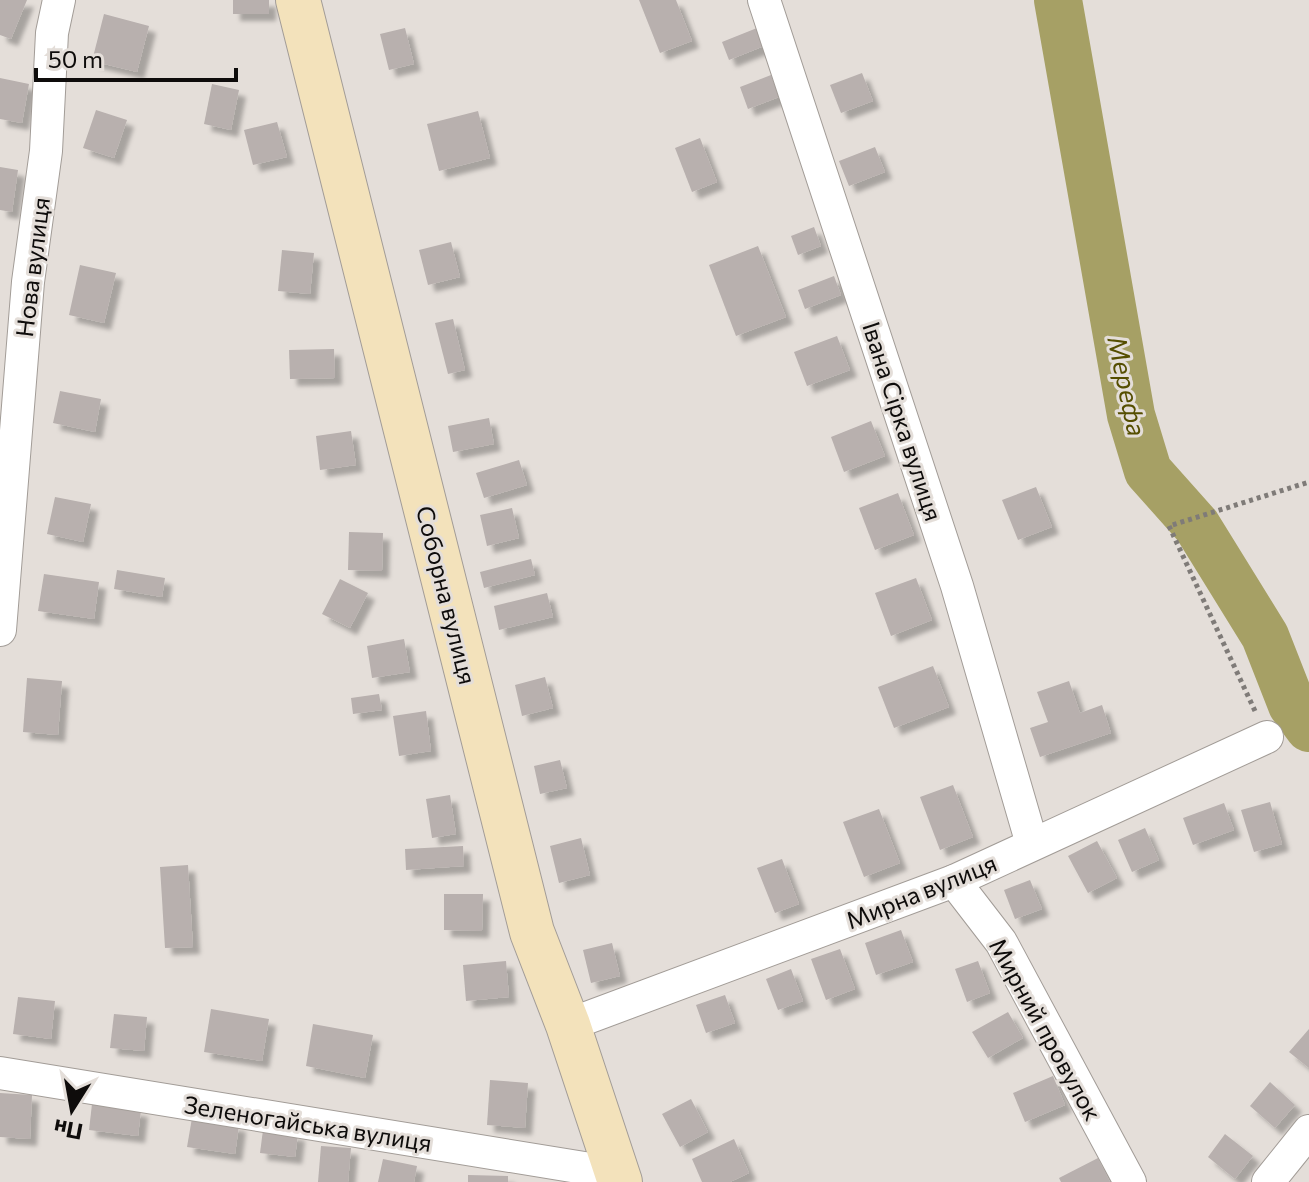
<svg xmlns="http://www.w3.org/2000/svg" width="1309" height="1182" viewBox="0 0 1309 1182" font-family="Commissioner,sans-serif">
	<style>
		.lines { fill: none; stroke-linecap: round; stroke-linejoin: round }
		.river { stroke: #a6a065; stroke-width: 48 }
		.building { fill: #b8b0ae; filter: url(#shadow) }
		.street-casing { stroke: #a29c97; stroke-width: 34 }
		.secondary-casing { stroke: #a29c97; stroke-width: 46 }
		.path { stroke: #7f7b78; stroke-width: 5; stroke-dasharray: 4 4; stroke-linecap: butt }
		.street { stroke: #fff; stroke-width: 32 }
		.secondary { stroke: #f3e2bb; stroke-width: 44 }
		.labels { text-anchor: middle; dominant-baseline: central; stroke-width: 6; stroke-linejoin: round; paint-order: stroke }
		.street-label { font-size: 24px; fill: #0e0c0b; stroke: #e4ded9 }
		.water-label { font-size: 26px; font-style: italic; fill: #554e00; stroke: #e4ded9 }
	</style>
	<defs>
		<filter id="shadow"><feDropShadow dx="7" dy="7" stdDeviation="2" flood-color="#0004"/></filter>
	</defs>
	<rect width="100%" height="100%" fill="#e4ded9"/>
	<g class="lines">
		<polyline class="river" points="1058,0 1131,415 1148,471 1197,526 1265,636 1292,705 1309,728"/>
	</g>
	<g class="building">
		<polygon points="0,0 27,0 11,39 0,35"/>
		<rect x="233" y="0" width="36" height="14"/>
		<polygon points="639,0 676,0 692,41 660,53"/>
		<polygon points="104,14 149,26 137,72 92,61"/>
		<polygon points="405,28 414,64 389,70 380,34"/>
		<polygon points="757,28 764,46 729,60 722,42"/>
		<polygon points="862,73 873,101 841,113 830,85"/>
		<polygon points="771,75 779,97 748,109 740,87"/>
		<polygon points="0,78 29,84 22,123 0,119"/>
		<polygon points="212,84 239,90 231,130 204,124"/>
		<polygon points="96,110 127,120 114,158 83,148"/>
		<polygon points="478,111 490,158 439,171 427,124"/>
		<polygon points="277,122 287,157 253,165 244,130"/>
		<polygon points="700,138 717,182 692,192 675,148"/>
		<polygon points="875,147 885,172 849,186 839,161"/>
		<polygon points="0,167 18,170 12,212 0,210"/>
		<polygon points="814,227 821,246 798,255 791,236"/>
		<polygon points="451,242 460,277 428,285 419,250"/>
		<polygon points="758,246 786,317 736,336 709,265"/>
		<polygon points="282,250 314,253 310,294 278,291"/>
		<polygon points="80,265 116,273 104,323 69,315"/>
		<polygon points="834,276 841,295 805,309 798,290"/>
		<polygon points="453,319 465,370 448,374 435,323"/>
		<polygon points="837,336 850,370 807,386 794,352"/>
		<polygon points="334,349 335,378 290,379 289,350"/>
		<polygon points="60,391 101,399 95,432 53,423"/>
		<polygon points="489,418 494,444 453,452 448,426"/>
		<polygon points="871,421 885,456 844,472 831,437"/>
		<polygon points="351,431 356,465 320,470 316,436"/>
		<polygon points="519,460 527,485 484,498 476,473"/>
		<polygon points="1036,487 1052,527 1018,540 1002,500"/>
		<polygon points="898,493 914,535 875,550 859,508"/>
		<polygon points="55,497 91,504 83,542 47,534"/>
		<polygon points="512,508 519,538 487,546 480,515"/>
		<polygon points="349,532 383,533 382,571 348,570"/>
		<polygon points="531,559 535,575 484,588 480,572"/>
		<polygon points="117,570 165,578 162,597 114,589"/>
		<polygon points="44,574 99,582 94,619 38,611"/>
		<polygon points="916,578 932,620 891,636 875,593"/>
		<polygon points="340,579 368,593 350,628 322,614"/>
		<polygon points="547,593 553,617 499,630 494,606"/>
		<polygon points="404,639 410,672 372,678 367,646"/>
		<polygon points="933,666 949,707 894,728 878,687"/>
		<polygon points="545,677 553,708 522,716 515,685"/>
		<polygon points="27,678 62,681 58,735 23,732"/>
		<polygon points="1069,681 1080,713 1102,705 1111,733 1040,757 1030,728 1048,722 1037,692"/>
		<polygon points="379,694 382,710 353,714 351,698"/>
		<polygon points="426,711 431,751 399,756 393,716"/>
		<polygon points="560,760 567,788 540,794 534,766"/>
		<polygon points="953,785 973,837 940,850 920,797"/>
		<polygon points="450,795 456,834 432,838 426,799"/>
		<polygon points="1270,802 1282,844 1254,852 1241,810"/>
		<polygon points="1224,803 1234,830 1193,845 1183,818"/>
		<polygon points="879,809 900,863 864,877 843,822"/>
		<polygon points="1145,828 1159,860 1132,872 1118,840"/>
		<polygon points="581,838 590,875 559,883 550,846"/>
		<polygon points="1097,841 1117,878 1088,893 1068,856"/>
		<polygon points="463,846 464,866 406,870 405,849"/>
		<polygon points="782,859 799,904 775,913 757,868"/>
		<polygon points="188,865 193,947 165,948 160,867"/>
		<polygon points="1030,880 1042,909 1015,919 1004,890"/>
		<polygon points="444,894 483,894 482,931 444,930"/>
		<polygon points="901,930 913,962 876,975 865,943"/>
		<polygon points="612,943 620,976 591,983 583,950"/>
		<polygon points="840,949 855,989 826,1000 811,959"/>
		<polygon points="506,961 509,997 466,1001 463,965"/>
		<polygon points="978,961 990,993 967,1002 955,969"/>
		<polygon points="791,969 803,1001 778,1010 766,979"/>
		<polygon points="725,995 735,1023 706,1033 696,1005"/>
		<polygon points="18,997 55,1001 51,1039 13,1034"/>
		<polygon points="211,1009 269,1019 262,1061 204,1052"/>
		<polygon points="1008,1012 1023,1038 988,1058 972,1032"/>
		<polygon points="114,1014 147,1017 144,1051 110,1048"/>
		<polygon points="313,1024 373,1035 365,1078 306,1066"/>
		<polygon points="1309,1029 1309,1068 1289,1052"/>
		<polygon points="1053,1076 1065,1105 1025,1122 1013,1093"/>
		<polygon points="490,1080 528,1083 525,1128 487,1125"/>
		<polygon points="1270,1082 1295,1105 1275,1128 1250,1106"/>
		<polygon points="0,1093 32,1095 30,1139 0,1137"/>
		<polygon points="691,1099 708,1132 680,1147 662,1114"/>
		<polygon points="92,1104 141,1110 138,1136 89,1130"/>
		<polygon points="192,1118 239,1125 235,1154 187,1147"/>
		<polygon points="263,1130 298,1134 295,1157 260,1153"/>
		<polygon points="1225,1134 1253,1156 1235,1179 1208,1157"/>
		<polygon points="734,1139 749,1173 730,1182 702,1182 692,1159"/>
		<polygon points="321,1146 351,1148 348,1182 318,1182"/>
		<polygon points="1098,1158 1110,1182 1061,1182 1059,1178"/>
		<polygon points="383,1159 417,1166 414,1182 378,1182"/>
		<polygon points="468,1175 508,1176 508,1182 468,1182"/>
	</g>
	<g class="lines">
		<g class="street-casing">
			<g id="street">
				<polyline points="764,0 957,586 1032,844"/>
				<polyline points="0,630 28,282 46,151 52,33 59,0"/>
				<polyline points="954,881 1001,942 1130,1182"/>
				<polyline points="568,1025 954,881 1267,737"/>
				<polyline points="0,1073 615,1173"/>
				<polyline points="1268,1182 1309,1131"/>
			</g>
		</g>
		<g class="secondary-casing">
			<polyline id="secondary" points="298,0 532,932 568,1025 620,1182"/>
		</g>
		<polyline class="path" points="1255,711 1169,526 1309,482"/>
		<use href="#street" class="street"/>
		<use href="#secondary" class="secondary"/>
	</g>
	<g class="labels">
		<g class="street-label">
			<text transform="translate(32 267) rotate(-83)">Нова вулиця</text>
			<text transform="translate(903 421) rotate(72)">Івана Сірка вулиця</text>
			<text transform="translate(447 595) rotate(76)">Соборна вулиця</text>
			<text transform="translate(921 891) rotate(-22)">Мирна вулиця</text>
			<text transform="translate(1046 1029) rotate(61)">Мирний провулок</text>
			<text transform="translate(308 1123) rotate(9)">Зеленогайська вулиця</text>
		</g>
		<g class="water-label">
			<text transform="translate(1128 386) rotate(78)">Мерефа</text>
		</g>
	</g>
	<g transform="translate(72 1110) rotate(191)" stroke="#e4ded9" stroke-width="6" paint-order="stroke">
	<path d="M0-6L14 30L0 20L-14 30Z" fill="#0e0c0b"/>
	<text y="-12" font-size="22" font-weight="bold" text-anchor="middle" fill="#0e0c0b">Пн</text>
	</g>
	<path d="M36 68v12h200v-12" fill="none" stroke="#0e0c0b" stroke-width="4"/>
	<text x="48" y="68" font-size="24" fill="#0e0c0b" stroke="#e4ded9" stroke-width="6" paint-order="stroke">50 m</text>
</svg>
